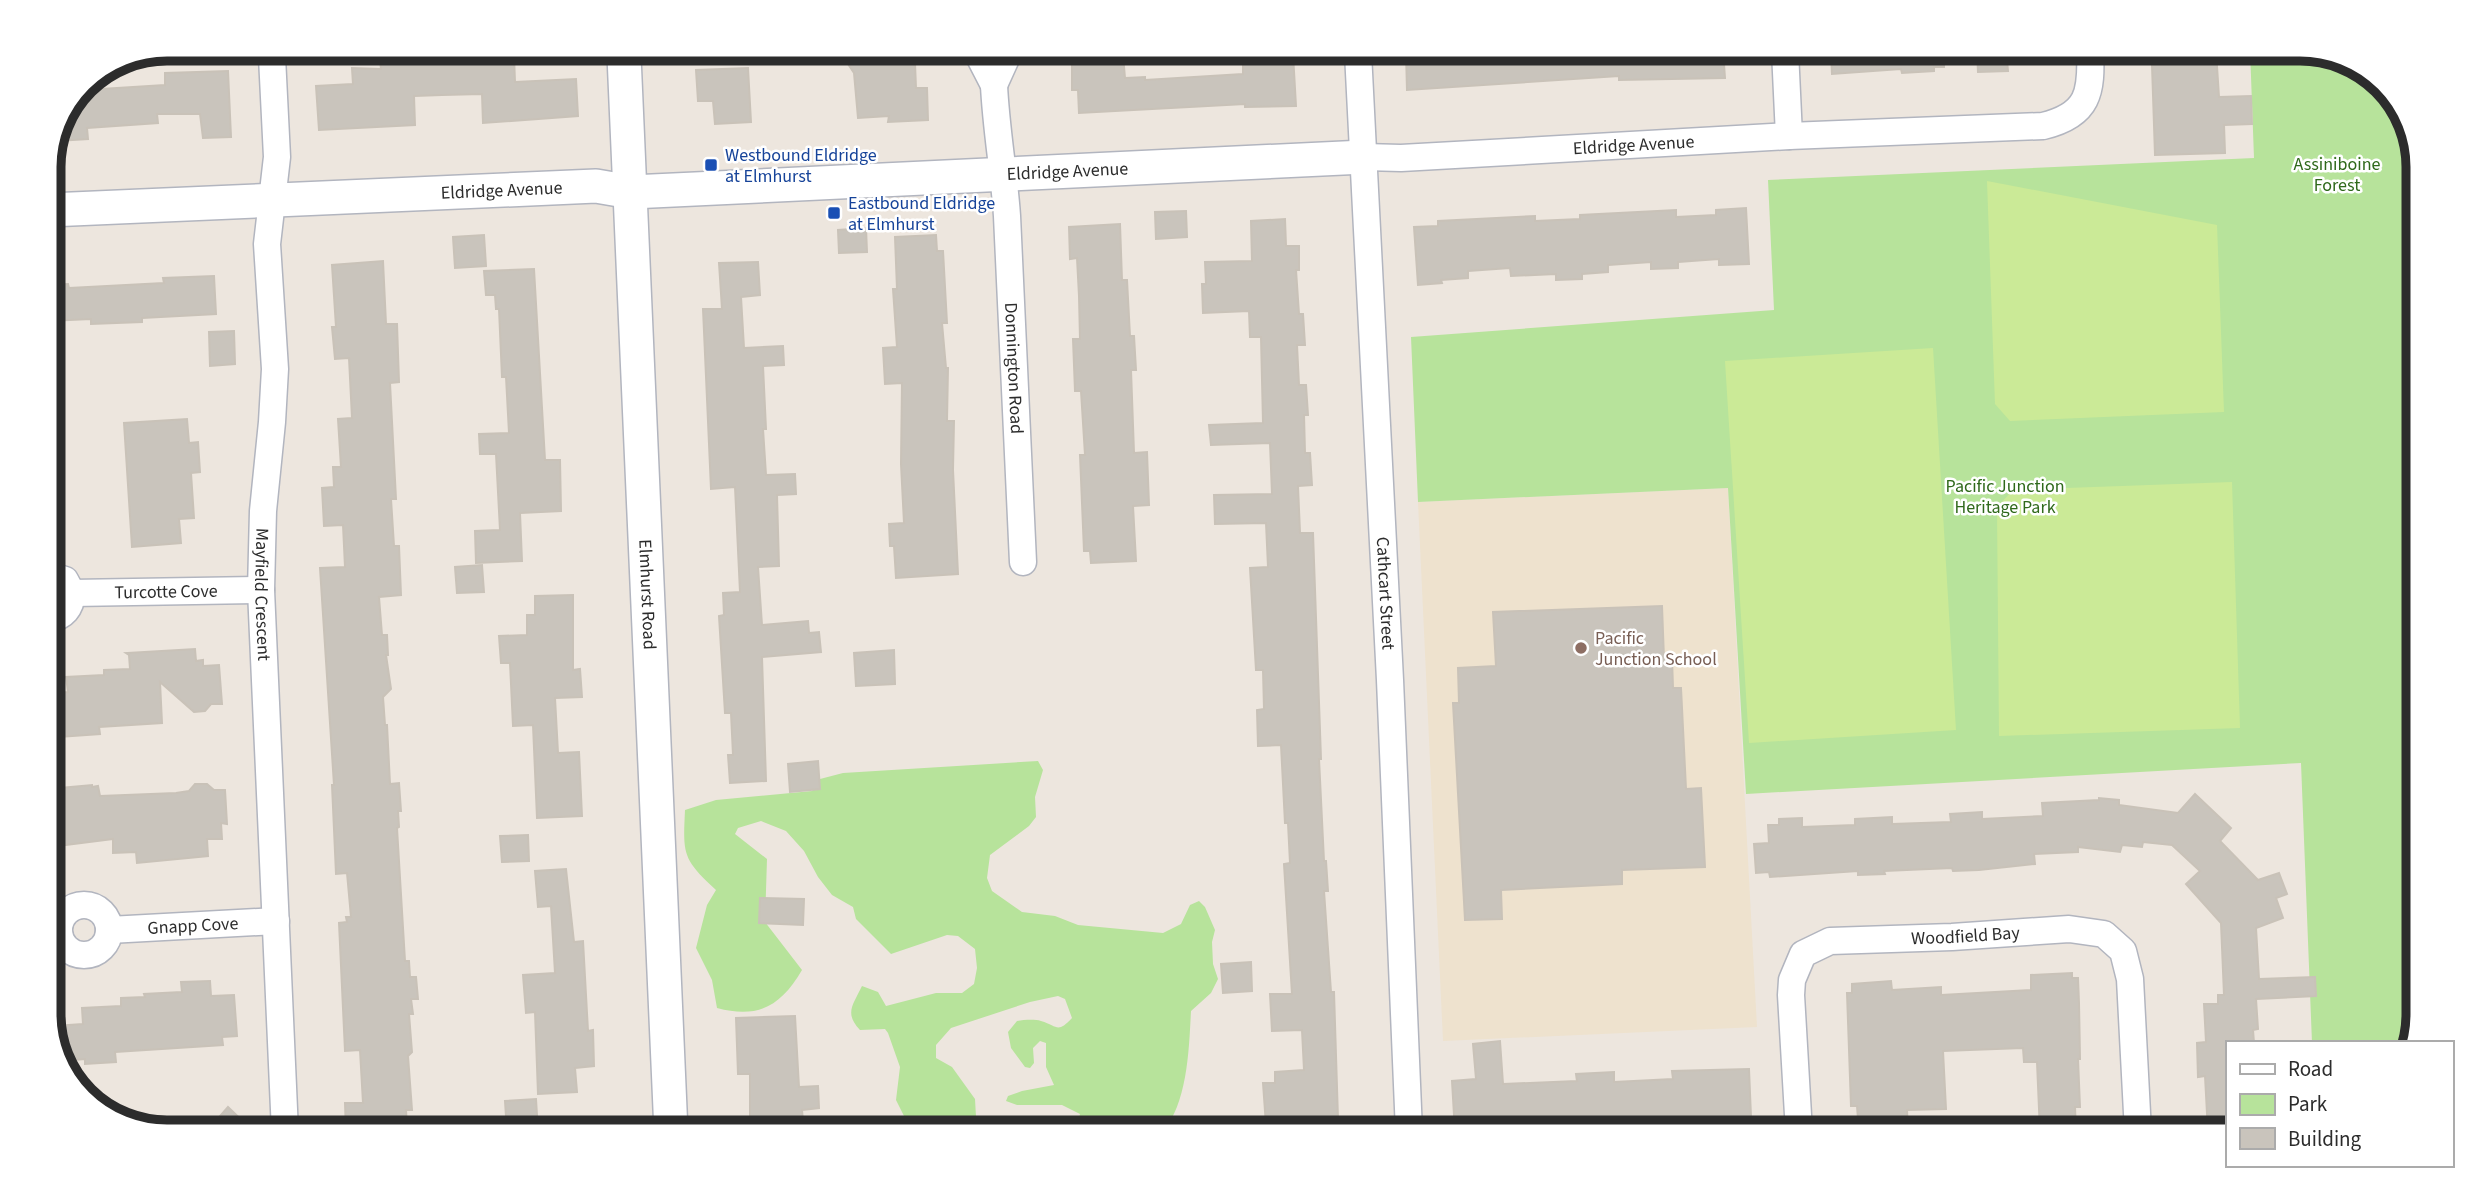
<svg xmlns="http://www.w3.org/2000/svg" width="2467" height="1181" viewBox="0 0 2467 1181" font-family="'Source Sans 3',sans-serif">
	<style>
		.education { fill: #eee2ce }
		.green { fill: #b7e39b }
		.pitch { fill: #cbea97 }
		.building { fill: #c9c4bc; stroke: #c9c2b8; stroke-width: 2 }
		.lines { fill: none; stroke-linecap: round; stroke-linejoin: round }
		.minor-casing { stroke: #b2b5bf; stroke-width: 29 }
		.tertiary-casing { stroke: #b2b5bf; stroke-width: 36 }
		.minor { stroke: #fff; stroke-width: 26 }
		.tertiary { stroke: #fff; stroke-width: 33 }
		.transit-dot { fill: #1a4fb4; stroke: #fff; stroke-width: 2.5 }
		.education-dot { fill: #8d6e63; stroke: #fff; stroke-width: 2.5 }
		.labels { text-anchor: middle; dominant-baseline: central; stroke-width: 5; stroke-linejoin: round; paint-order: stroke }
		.street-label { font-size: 18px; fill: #2c2c2c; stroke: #fff }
		.transit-label { font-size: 18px; fill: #164399; stroke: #fff; text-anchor: start }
		.park-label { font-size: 18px; fill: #2f691b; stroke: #fff }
		.education-label { font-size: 18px; fill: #785e54; stroke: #fff; text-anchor: start }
		.rim { fill: none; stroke: #2c2c2c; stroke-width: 9 }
	</style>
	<rect width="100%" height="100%" fill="#ede6de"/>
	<polygon class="education" points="1728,488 1757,1027 1443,1041 1418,502"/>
	<g class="green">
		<polygon points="2250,49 2300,49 2345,58 2398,101 2418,160 2409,1043 2312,1043 2301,763 1746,794 1728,488 1418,502 1411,337 1774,310 1768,180 2254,158"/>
		<path d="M1038,761l5,9 -8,27 1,20 -7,9 -39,29 -3,23 5,13 30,21 33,4 23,9 85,8 18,-9 9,-19 9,-4 6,6 10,23 -3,12 1,22 5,15 -7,14 -20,18c-2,36 -3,93 -29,121h-120l35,-6 3,-12 -18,-9h-45l-11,-4 2,-5 14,-5 32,-6 -8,-18v-24l-6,-2 -7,7 1,15 -4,5 -5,-1 -14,-19 -3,-16 9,-11c7,-1 17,-2 24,0 17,5 16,13 31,-3l-7,-19 -7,-3 -28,6 -79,26 -15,17v13l16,9 23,32 1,18 7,11 11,4h-82l-16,-32 4,-33 -12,-34 -3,-4 -25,1c-16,-17 -7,-25 2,-44l16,6 8,14 50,-13h26l12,-9 3,-16 -2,-19 -17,-13 -11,-1 -56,19 -35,-35 -3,-12 -21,-12 -14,-18 -14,-26 -18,-20 -25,-10 -23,7 -3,6 32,25 -2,63 37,48c-21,36 -44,49 -85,38l-5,-28 -16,-32 11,-43 9,-15c-34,-31 -33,-36 -31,-80l31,-10 96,-9 8,-12 23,-6z"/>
	</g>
	<g class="pitch">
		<polygon points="1987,181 2217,225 2224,412 2010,421 1995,404"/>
		<polygon points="1933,348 1956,730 1749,743 1725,361"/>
		<polygon points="2232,482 2240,728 1999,736 1997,507 2013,490"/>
	</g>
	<g class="building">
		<polygon points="2208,49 2216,51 2219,97 2251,96 2252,124 2224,125 2225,153 2155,155 2152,65 2168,64 2166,50"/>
		<polygon points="1944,50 1944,67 1934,67 1934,71 1902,73 1901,69 1832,74 1831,51"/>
		<polygon points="1977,50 2006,50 2008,71 1978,72"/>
		<polygon points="1723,51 1725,78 1619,80 1619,76 1407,90 1406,53"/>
		<polygon points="1293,54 1296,106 1245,107 1245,104 1079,113 1078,90 1072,90 1072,57 1123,55 1125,78 1145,77 1145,80 1243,74 1243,56"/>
		<polygon points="842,55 903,55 903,64 915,63 916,88 927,88 928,120 888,122 889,116 858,118 854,73"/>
		<polygon points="489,56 514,56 515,82 576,79 578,116 483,123 482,94 442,95 414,96 415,125 319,130 316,86 353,84 352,68 381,69 380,61"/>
		<polygon points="748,68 751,122 715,124 713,101 698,101 696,70"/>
		<polygon points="228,71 231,137 203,138 200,114 157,114 158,123 87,128 88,139 58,141 85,83 85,90 165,85 165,73"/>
		<polygon points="1746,208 1749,264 1719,265 1719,259 1678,262 1678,268 1651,269 1651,262 1608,265 1608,272 1582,274 1582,279 1556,280 1556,274 1511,276 1510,268 1468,271 1468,278 1441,280 1442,283 1418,285 1414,227 1438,226 1438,221 1535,216 1535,221 1580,219 1580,215 1676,210 1676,217 1716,215 1716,210"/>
		<polygon points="1186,211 1187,237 1156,239 1155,212"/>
		<polygon points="1285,219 1286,246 1299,246 1299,270 1296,270 1299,314 1303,314 1305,345 1297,345 1299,385 1306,385 1308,415 1304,415 1305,453 1310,453 1312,485 1298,486 1300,533 1313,533 1321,759 1319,759 1324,861 1326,861 1328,891 1324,891 1331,992 1334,992 1338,1119 1266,1125 1263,1083 1275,1083 1275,1072 1304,1070 1302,1030 1272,1031 1270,994 1292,994 1284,864 1290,863 1288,823 1285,823 1281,745 1258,746 1257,710 1264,709 1263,670 1256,670 1250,568 1268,567 1266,523 1215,524 1214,495 1272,494 1270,443 1211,445 1209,425 1263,423 1261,337 1250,337 1249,311 1203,313 1202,284 1206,284 1205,262 1252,261 1251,221"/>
		<polygon points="1120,224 1122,280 1127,280 1130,336 1134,336 1136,370 1131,370 1134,453 1147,452 1149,505 1133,506 1136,561 1091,563 1090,551 1084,551 1080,455 1085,455 1081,391 1075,391 1073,339 1080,339 1079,296 1077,258 1070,259 1069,227"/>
		<polygon points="866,228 867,252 839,253 838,230"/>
		<polygon points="484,235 486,266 455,268 453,237"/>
		<polygon points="936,235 937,251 943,251 947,323 942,323 946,368 948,368 947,421 954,421 953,470 958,574 896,578 894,546 890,546 889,524 904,523 901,464 902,383 885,384 883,348 897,347 893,289 897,289 895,237"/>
		<polygon points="383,261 386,324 397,324 399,382 390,383 396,499 391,499 394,546 399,546 401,595 379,597 382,635 387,635 388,655 386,655 391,689 383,697 385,725 387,725 390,784 399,783 401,811 398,811 399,827 397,828 405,961 409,961 410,977 416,977 418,999 411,999 413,1014 409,1014 412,1052 408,1056 412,1110 406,1110 407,1127 346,1132 345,1103 363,1103 360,1050 345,1051 339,923 347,922 346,917 351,917 347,873 336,874 332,785 334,785 320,568 345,567 343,525 324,526 322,488 334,487 333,467 341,467 338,419 352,418 349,358 335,359 332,327 336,327 332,265"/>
		<polygon points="758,262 760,295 741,297 744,348 783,346 784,365 763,366 766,429 763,429 766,475 795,474 796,494 777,495 779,566 758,567 762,625 808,621 809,633 819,632 821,652 762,657 766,781 730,783 728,755 733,755 731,713 725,713 719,616 724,615 723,593 740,592 735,487 711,489 703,309 722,309 719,263"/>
		<polygon points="534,269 545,460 560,460 561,511 520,513 522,561 476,563 475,531 500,530 496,454 480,454 479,434 509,433 506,377 502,377 499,309 496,309 495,295 486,295 484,271"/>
		<polygon points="214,276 216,314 142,318 142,322 91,324 91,319 49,321 49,285 68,284 69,288 164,283 163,278"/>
		<polygon points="234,331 235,364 210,366 209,332"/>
		<polygon points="187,419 189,443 198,442 200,472 191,473 194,518 179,519 181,543 132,547 124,423"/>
		<polygon points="482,565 484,592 457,593 455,567"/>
		<polygon points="573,595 573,670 580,669 582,697 555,698 558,753 579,752 582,816 537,818 533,725 513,726 510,663 501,663 499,636 527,635 527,615 535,615 535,596"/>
		<polygon points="1662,606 1664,659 1672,658 1673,688 1681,688 1686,789 1701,788 1705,867 1622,870 1622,884 1501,890 1502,919 1465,920 1453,703 1459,703 1458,668 1496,666 1493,612"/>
		<polygon points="195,649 196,661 203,660 203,666 219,665 222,704 211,704 205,711 194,712 160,682 162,723 99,727 100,734 59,737 59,734 49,734 49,693 68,692 66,677 104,675 104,670 130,669 129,655 126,653"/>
		<polygon points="894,650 895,684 856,686 854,653"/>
		<polygon points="818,761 820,789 790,792 788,764"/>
		<polygon points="195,784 207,784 214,790 225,790 227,824 221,823 222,839 207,839 208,856 137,863 136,852 113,853 113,839 49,847 49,789 92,785 92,787 98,786 100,796 176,793 189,791"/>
		<polygon points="2195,794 2231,828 2220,841 2258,880 2279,873 2287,894 2276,898 2283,918 2256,928 2259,979 2315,977 2316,996 2256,999 2258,1029 2253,1030 2254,1043 2227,1043 2227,1132 2208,1132 2205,1076 2198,1077 2197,1043 2206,1042 2204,1004 2218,1004 2218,995 2224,995 2221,923 2186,884 2200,871 2172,845 2143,842 2142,847 2122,845 2120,852 2078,847 2078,852 2034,854 2035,864 1979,870 1953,871 1952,868 1884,871 1885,874 1858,875 1858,871 1770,877 1769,872 1756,873 1754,844 1769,843 1768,825 1779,825 1779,819 1802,818 1802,827 1855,825 1855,819 1892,817 1892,824 1951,822 1950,814 1982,812 1982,819 2043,816 2042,803 2099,800 2099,798 2119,800 2119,805 2178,813"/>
		<polygon points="528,835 529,861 502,862 500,836"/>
		<polygon points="566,869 574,942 583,941 588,1031 593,1030 594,1066 575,1068 577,1092 538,1094 535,1012 526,1013 523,975 555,973 551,906 538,907 535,871"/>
		<polygon points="760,898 804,899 803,925 759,923"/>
		<polygon points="1251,962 1252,991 1223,993 1221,964"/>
		<polygon points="2072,973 2072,978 2078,978 2079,1003 2080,1059 2078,1059 2080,1107 2075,1107 2076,1132 2040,1132 2037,1062 2024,1062 2023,1048 1943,1051 1946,1109 1907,1110 1908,1132 1859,1132 1857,1106 1851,1106 1847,993 1852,993 1852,984 1891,981 1892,990 1941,987 1941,995 2031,990 2031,975"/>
		<polygon points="210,981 211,996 234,995 237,1036 222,1037 223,1045 115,1052 116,1062 85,1064 85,1059 63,1061 56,1041 55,1026 83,1024 82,1008 121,1006 121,998 145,997 144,994 182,992 181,982"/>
		<polygon points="795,1016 799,1087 818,1086 819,1108 802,1110 804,1132 750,1132 750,1074 738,1074 736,1018"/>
		<polygon points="1500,1041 1503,1084 1577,1081 1576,1074 1614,1072 1614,1082 1673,1079 1672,1071 1749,1069 1751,1117 1742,1117 1743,1127 1684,1129 1684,1125 1617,1129 1617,1132 1565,1132 1564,1129 1455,1132 1452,1081 1476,1079 1473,1044"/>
		<polygon points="536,1099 538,1132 507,1132 505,1101"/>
		<polygon points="228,1107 254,1132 206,1132"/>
	</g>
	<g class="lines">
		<g class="minor-casing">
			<g id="minor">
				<polyline points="1785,51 1789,136"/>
				<path id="s1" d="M1358,53l32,627 19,452"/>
				<polyline points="978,54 994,85 1008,54"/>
				<path id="s2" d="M272,57l5,100 -10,87 8,125 -3,53 -9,89 -2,79 24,542"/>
				<path id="s3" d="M994,85c2,44 10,87 13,131l16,346"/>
				<path id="s4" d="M1364,157l37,1 388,-22 254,-10c46,-11 49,-34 47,-76"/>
				<path d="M49,575l16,5 7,13c-1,15 -8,24 -23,26"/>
				<path id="s5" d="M72,593l189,-3"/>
				<circle cx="84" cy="930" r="25"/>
				<path id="s6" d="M109,930l167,-9"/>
				<path id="s7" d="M1799,1132l-8,-137 1,-15 11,-26 27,-13 122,-4 117,-8 35,5 19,17 7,28 8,153"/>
			</g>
		</g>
		<g class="tertiary-casing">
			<g id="tertiary">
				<path id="s8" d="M624,56l47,1076"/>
				<path id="s9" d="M49,210l547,-24 35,6 733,-35"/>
			</g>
		</g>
		<use href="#minor" class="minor"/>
		<use href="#tertiary" class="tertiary"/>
	</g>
	<g class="transit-dot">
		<rect x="704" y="158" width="14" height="14" rx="3.5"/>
		<rect x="827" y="206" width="14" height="14" rx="3.5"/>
	</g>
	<circle class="education-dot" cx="1581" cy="648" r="7"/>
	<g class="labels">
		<g class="street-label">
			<text stroke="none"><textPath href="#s4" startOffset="270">Eldridge Avenue</textPath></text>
			<text stroke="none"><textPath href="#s9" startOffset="1020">Eldridge Avenue</textPath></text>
			<text stroke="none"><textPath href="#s9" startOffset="453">Eldridge Avenue</textPath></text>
			<text stroke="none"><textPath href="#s3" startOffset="284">Donnington Road</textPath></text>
			<text stroke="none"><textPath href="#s5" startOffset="94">Turcotte Cove</textPath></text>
			<text stroke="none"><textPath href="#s1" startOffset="541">Cathcart Street</textPath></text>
			<text stroke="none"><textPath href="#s2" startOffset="539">Mayfield Crescent</textPath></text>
			<text stroke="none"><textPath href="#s8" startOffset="539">Elmhurst Road</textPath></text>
			<text stroke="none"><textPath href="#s6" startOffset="84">Gnapp Cove</textPath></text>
			<text stroke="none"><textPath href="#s7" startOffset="346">Woodfield Bay</textPath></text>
		</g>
		<g class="transit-label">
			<text x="725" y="155">Westbound Eldridge<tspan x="725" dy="21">at Elmhurst</tspan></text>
			<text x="848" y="203">Eastbound Eldridge<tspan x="848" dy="21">at Elmhurst</tspan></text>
		</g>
		<g class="park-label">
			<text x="2337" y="164">Assiniboine<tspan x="2337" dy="21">Forest</tspan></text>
			<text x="2005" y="486">Pacific Junction<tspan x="2005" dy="21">Heritage Park</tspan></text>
		</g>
		<g class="education-label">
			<text x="1595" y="638">Pacific<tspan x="1595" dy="21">Junction School</tspan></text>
		</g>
	</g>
	<path d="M0 0H2467V1181H0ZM167 61H2300A106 106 0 0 1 2406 167V1014A106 106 0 0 1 2300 1120H167A106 106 0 0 1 61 1014V167A106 106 0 0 1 167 61Z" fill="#fff" fill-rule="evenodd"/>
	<path class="rim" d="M167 61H2300A106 106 0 0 1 2406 167V1014A106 106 0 0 1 2300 1120H167A106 106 0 0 1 61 1014V167A106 106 0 0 1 167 61Z"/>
	<rect x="2226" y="1041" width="228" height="126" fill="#ffffff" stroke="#ababab" stroke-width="2"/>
	<rect x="2240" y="1064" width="35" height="10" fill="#ffffff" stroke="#ababab" stroke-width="2"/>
	<text x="2288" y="1076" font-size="21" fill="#2c2c2c">Road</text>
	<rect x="2240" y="1094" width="35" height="21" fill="#b7e39b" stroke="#ababab" stroke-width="2"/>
	<text x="2288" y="1111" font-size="21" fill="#2c2c2c">Park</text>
	<rect x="2240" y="1128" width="35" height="21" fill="#c9c4bc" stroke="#ababab" stroke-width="2"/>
	<text x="2288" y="1146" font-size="21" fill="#2c2c2c">Building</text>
</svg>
